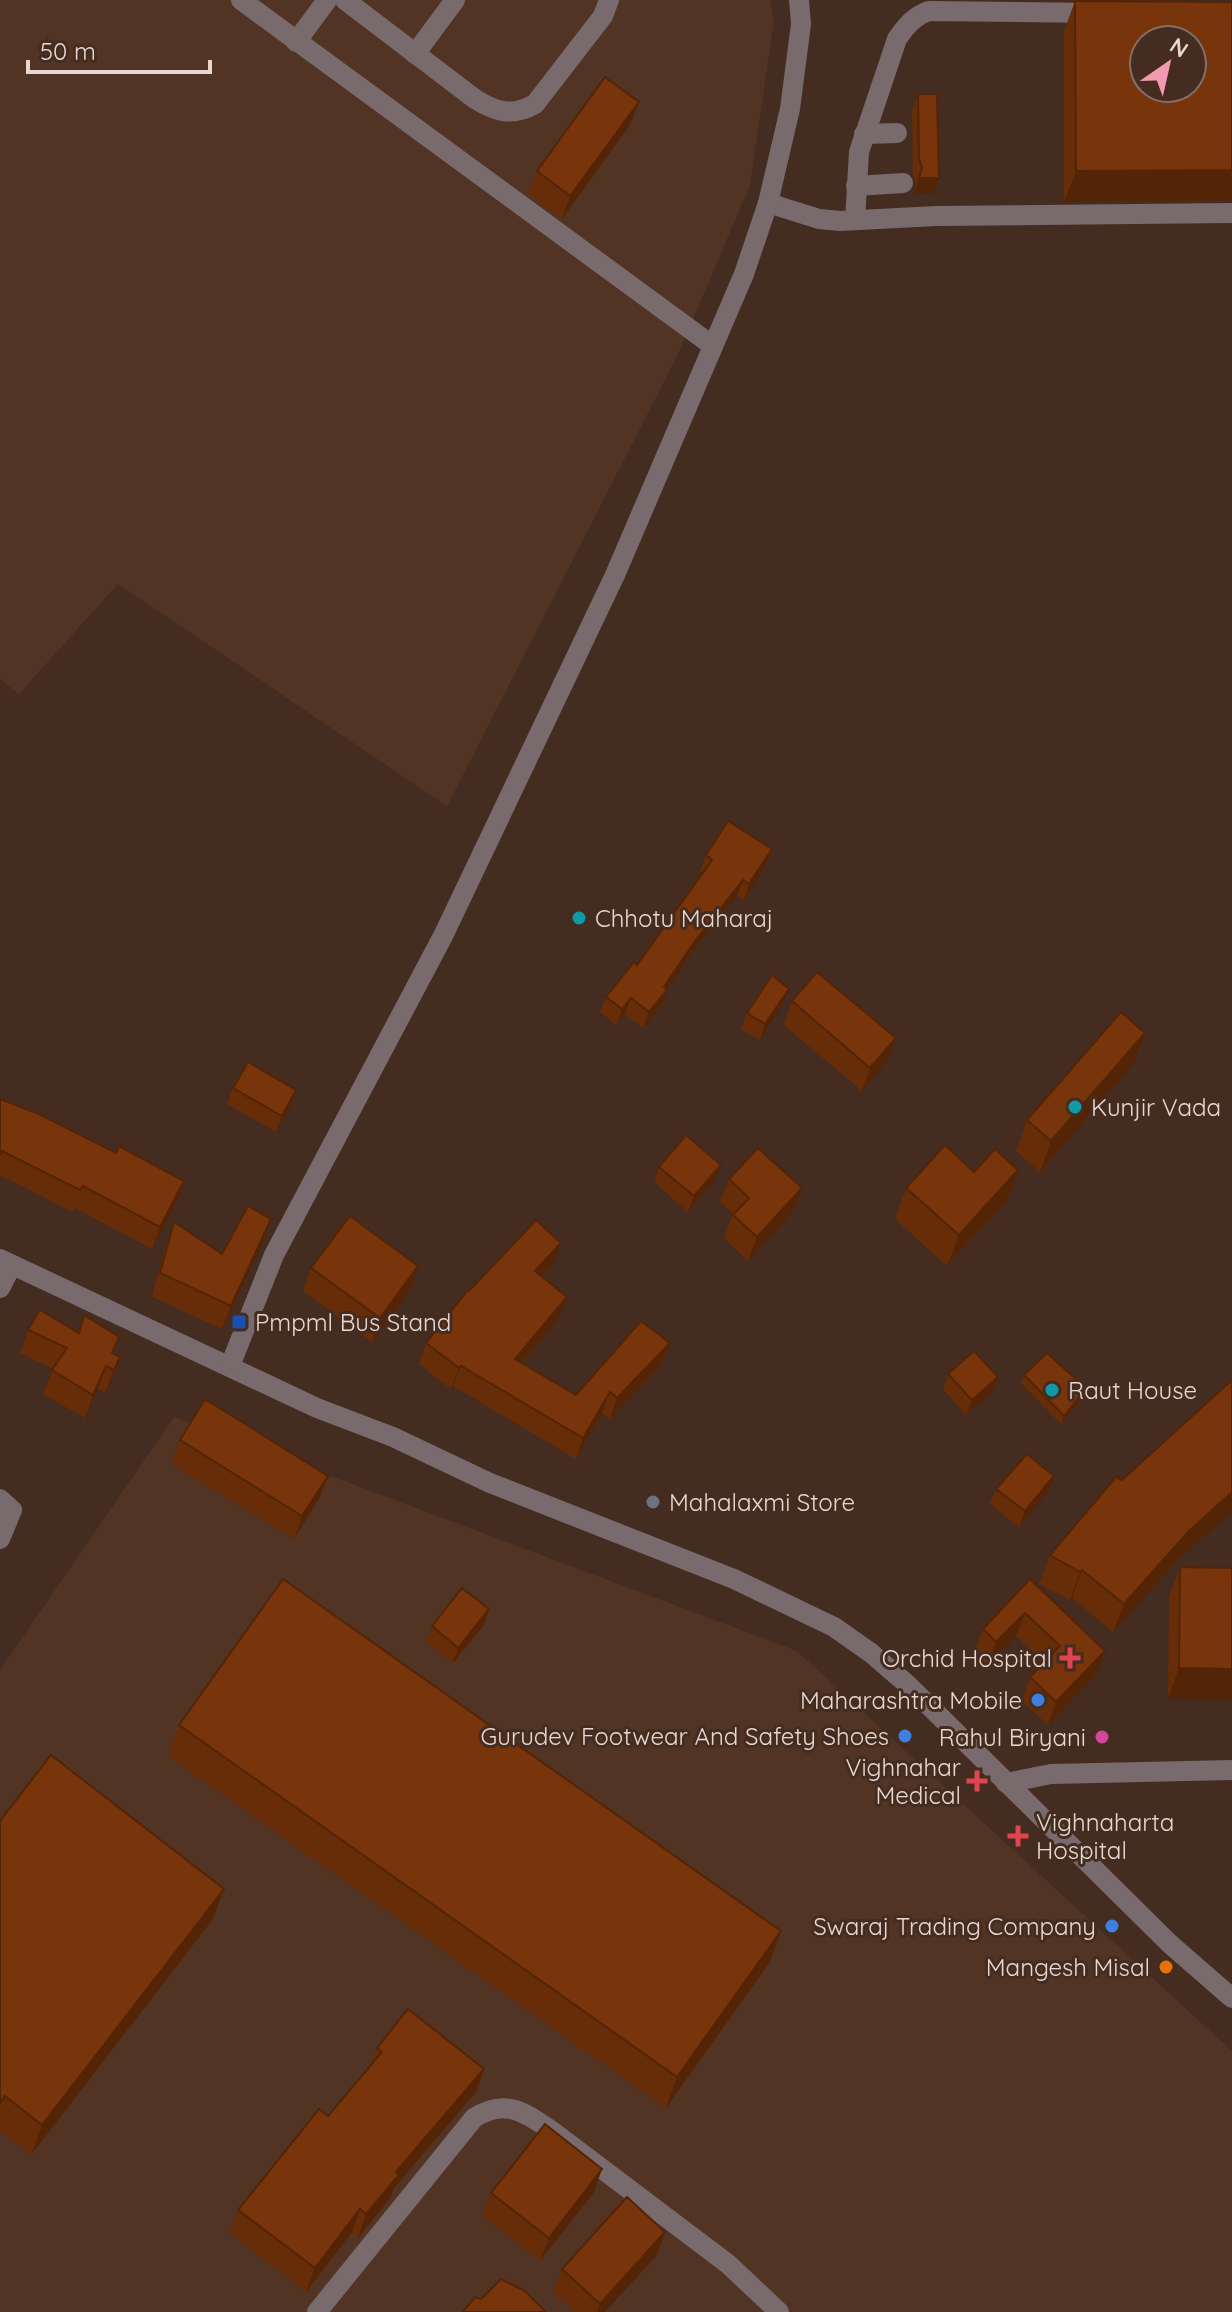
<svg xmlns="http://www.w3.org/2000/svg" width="1232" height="2312" viewBox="0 0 1232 2312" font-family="Quicksand,sans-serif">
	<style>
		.built { fill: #523425 }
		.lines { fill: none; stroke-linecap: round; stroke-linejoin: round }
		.minor { stroke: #796b6d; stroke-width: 20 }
		.wall { fill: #672d09 }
		.shaded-wall { fill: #542407 }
		.building { fill: #78340a; stroke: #542407; stroke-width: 2; fill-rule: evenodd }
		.culture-dot { fill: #0f9aa8; stroke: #442c20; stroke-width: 3 }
		.transit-dot { fill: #1a4fb4; stroke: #442c20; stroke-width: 3 }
		.worship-dot { fill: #6b7280; stroke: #442c20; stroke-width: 3 }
		.health-dot { fill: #e0444e; stroke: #442c20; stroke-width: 3 }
		.shop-dot { fill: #3f7fe0; stroke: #442c20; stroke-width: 3 }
		.hotel-dot { fill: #d1479c; stroke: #442c20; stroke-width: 3 }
		.food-dot { fill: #e8710a; stroke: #442c20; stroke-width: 3 }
		.labels { text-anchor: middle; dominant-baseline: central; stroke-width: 6; stroke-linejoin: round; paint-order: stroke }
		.poi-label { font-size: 24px; fill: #e7d7d0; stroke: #442c20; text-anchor: end }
	</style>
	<rect width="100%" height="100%" fill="#442c20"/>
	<g class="built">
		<polygon points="0,0 770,0 774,20 750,185 677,356 447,806 118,584 19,694 0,679"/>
		<polygon points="174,1417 797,1651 1232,2051 1232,2312 0,2312 0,1670"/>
	</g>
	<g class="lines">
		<g class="minor">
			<polyline points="241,0 713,346"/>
			<path d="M345,0l130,99c21,13 37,18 60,5l68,-88 6,-16"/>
			<polyline points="296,42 327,0"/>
			<polyline points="415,54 455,0"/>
			<polyline points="864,134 897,133"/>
			<polyline points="856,186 903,183"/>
			<polyline points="768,203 819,219 840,221 936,216 1232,213"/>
			<path d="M855,220l4,-68 38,-113c9,-13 17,-23 32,-28l167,2"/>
			<polyline points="0,1259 317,1408 393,1437 490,1483 734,1579 834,1627 871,1653 908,1685 1170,1944 1232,1998"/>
			<polyline points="0,1288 12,1265"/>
			<polyline points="230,1366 274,1255 443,936 615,575 744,274 768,203 790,109 801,24 799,0"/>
			<polyline points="0,1499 12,1510 0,1539"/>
			<polyline points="1006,1783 1051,1774 1232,1770"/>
			<path d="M317,2312l157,-194c32,-20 50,-6 78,13l176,133 51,48"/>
		</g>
	</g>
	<g class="wall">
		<polygon points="1075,1 1232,200 1064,202 1064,31"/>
		<polygon points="918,94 933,194 914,194 916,183 913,175 912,110"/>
		<polygon points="630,125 562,219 528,194 537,171"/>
		<polygon points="706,855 766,865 744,900 737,896 689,956 667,989 662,1005 643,1028 625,1014 616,1025 600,1012 606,997 637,965 703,873 700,871"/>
		<polygon points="792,1001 896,1038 887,1061 862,1091 784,1025"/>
		<polygon points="783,1004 760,1040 741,1029 747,1013"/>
		<polygon points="1145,1033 1134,1063 1040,1172 1016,1151 1027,1120"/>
		<polygon points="233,1088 291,1106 276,1132 227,1104"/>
		<polygon points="0,1099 116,1153 184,1181 177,1202 152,1249 75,1208 73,1212 0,1175"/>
		<polygon points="659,1167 715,1180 688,1212 654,1182"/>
		<polygon points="1018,1170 1007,1201 947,1266 895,1219 906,1188 974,1172"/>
		<polygon points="729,1179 793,1211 748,1261 724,1238 733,1214 720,1202"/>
		<polygon points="174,1222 222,1254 263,1242 222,1329 152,1297 166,1245"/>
		<polygon points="553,1264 542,1276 567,1297 559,1318 522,1363 576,1395 670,1343 662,1364 610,1419 602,1413 576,1459 453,1386 451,1389 419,1364 426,1343 469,1291"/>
		<polygon points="311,1268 410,1290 372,1342 303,1291"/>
		<polygon points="84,1315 113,1353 120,1357 112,1381 105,1393 98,1389 85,1418 43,1394 53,1369 20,1353 28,1330 78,1332"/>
		<polygon points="948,1374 998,1377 992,1393 966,1415 943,1389"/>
		<polygon points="1024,1375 1086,1388 1084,1396 1061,1424 1021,1383"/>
		<polygon points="180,1440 319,1499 294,1539 171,1464"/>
		<polygon points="996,1489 1048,1492 1019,1527 990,1504"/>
		<polygon points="1050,1555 1178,1560 1113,1632 1072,1598 1070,1600 1039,1584"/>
		<polygon points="1180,1567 1232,1568 1168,1698 1169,1597"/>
		<polygon points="1030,1579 1105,1651 1097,1674 1048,1725 1022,1701 1030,1677 1044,1662 1016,1636 988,1666 974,1652 983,1629"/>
		<polygon points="484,1625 453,1663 426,1642 432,1626"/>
		<polygon points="179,1725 781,1931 770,1962 666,2108 168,1756"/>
		<polygon points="0,1821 213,1919 31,2155 0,2131"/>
		<polygon points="377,2048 484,2069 476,2092 394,2188 390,2198 358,2238 352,2232 306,2292 230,2233 238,2210 328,2116 370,2065"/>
		<polygon points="594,2192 540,2261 482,2216 491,2193"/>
		<polygon points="657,2255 605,2312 575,2312 553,2292 562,2269"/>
	</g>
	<g class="shaded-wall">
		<polygon points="639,102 630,125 562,219 570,196"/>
		<polygon points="1232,170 1232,200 1064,202 1076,171"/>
		<polygon points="919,178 939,178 933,194 914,194"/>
		<polygon points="772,849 766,865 744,900 749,884"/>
		<polygon points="743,880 737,896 689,956 666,991 667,990 662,1005 643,1028 649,1012 695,941"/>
		<polygon points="789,989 783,1004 760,1040 765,1024"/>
		<polygon points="631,998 625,1014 616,1025 622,1009"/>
		<polygon points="1145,1033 1134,1063 1040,1172 1051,1141"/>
		<polygon points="896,1038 887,1061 862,1091 870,1068"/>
		<polygon points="296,1090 291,1106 276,1132 282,1116"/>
		<polygon points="721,1165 715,1180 688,1212 694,1196"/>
		<polygon points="1018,1170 1007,1201 947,1266 959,1235"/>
		<polygon points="184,1181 177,1202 152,1249 160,1227"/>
		<polygon points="802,1188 793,1211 748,1261 757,1237"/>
		<polygon points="271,1219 263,1242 222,1329 231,1306"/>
		<polygon points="561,1243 553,1264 527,1291 535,1271"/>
		<polygon points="418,1266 410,1290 372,1342 380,1318"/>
		<polygon points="567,1297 559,1318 507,1380 515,1359"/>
		<polygon points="670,1343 662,1364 610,1419 617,1398"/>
		<polygon points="120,1357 112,1381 105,1393 114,1370"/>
		<polygon points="106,1366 98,1389 85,1418 93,1395"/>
		<polygon points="461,1366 453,1386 451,1389 459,1368"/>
		<polygon points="998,1377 992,1393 966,1415 972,1400"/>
		<polygon points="1086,1388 1084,1396 1061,1424 1064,1416"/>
		<polygon points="610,1392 602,1413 576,1459 583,1438"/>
		<polygon points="328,1476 319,1499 294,1539 302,1516"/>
		<polygon points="1054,1476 1048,1492 1019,1527 1025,1511"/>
		<polygon points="1232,1492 1232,1511 1178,1560 1113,1632 1124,1604 1188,1532"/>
		<polygon points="1082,1570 1072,1598 1070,1600 1080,1572"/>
		<polygon points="489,1609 484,1625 453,1663 458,1648"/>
		<polygon points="1025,1613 1016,1636 988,1666 996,1642"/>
		<polygon points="1105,1651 1097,1674 1048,1725 1056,1702"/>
		<polygon points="1179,1668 1232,1669 1232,1700 1168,1698"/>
		<polygon points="224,1889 213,1919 31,2155 42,2125"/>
		<polygon points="781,1931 770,1962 666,2108 677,2077"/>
		<polygon points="484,2069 476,2092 394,2188 390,2198 358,2238 366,2214 396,2172"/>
		<polygon points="602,2169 594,2192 540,2261 549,2238"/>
		<polygon points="360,2209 352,2232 306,2292 315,2268"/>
		<polygon points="665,2232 657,2255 605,2312 597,2312 600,2304"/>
	</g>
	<g class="building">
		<path d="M1075,1l157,1v168l-156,1zM1144,40h48v48h-48z"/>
		<polygon points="605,77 639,102 570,196 537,171"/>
		<polygon points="918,94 937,94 939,178 919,178 922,167 919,159"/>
		<polygon points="728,821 772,849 749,884 743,880 695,941 664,987 667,990 649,1012 631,998 622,1009 606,997 634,962 637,965 712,860 706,855"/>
		<polygon points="817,972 896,1038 870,1068 792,1001"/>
		<polygon points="772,975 789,989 765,1024 747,1013"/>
		<polygon points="1121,1012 1145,1033 1051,1141 1027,1120"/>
		<polygon points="248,1062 296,1090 282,1116 233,1088"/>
		<polygon points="0,1099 41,1115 116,1153 119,1146 184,1181 160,1227 83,1186 80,1190 2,1151 0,1156"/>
		<polygon points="686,1135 721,1165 694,1196 659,1167"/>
		<polygon points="945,1145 974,1172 995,1149 1018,1170 959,1235 906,1188"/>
		<polygon points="758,1148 802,1188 757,1237 733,1215 749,1198 729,1179"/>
		<polygon points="248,1206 271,1219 231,1306 160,1273 174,1222 222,1254"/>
		<polygon points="350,1216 418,1266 380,1318 311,1268"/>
		<polygon points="536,1220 561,1243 535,1271 567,1297 515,1359 576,1395 641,1321 670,1343 617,1398 610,1392 583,1438 461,1366 459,1368 426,1343 468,1290 469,1291"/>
		<polygon points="40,1310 79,1333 84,1315 119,1337 112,1353 120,1357 114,1370 106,1366 93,1395 52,1370 67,1348 28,1330"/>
		<polygon points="974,1351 998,1377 972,1400 948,1374"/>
		<polygon points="1047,1353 1086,1388 1064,1416 1024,1375"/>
		<polygon points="1232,1380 1232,1492 1188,1532 1124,1604 1082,1570 1080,1572 1050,1555 1116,1477 1122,1480"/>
		<polygon points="205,1399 328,1476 302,1516 180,1440"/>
		<polygon points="1027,1454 1054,1476 1025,1511 996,1489"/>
		<polygon points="1180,1567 1232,1568 1232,1669 1179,1668"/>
		<polygon points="283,1579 781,1931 677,2077 179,1725"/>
		<polygon points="1030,1579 1105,1651 1056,1702 1030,1677 1060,1646 1025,1613 996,1642 983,1629"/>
		<polygon points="462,1588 489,1609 458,1648 432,1626"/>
		<polygon points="51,1755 224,1889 42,2125 5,2096 0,2103 0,1821"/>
		<polygon points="408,2009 484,2069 396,2172 399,2175 366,2214 360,2209 315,2268 238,2210 319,2109 328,2116 382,2052 377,2048"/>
		<polygon points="545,2124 602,2169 549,2238 491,2193"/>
		<polygon points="627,2197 665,2232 600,2304 562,2269"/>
		<polygon points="501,2279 525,2291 546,2312 463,2312 475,2297 481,2299"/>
	</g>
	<g class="culture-dot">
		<circle cx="579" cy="918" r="8"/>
		<circle cx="1075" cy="1107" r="8"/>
		<circle cx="1052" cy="1390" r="8"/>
	</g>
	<rect class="transit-dot" x="231" y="1314" width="16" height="16" rx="4"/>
	<circle class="worship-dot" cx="653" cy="1502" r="8"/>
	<g class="health-dot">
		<path d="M1066 1646h8v8h8v8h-8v8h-8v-8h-8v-8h8z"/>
		<path d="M973 1769h8v8h8v8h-8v8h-8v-8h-8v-8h8z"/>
		<path d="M1014 1824h8v8h8v8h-8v8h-8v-8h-8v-8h8z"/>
	</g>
	<g class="shop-dot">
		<circle cx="1038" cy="1700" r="8"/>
		<circle cx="905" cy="1736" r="8"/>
		<circle cx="1112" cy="1926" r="8"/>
	</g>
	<circle class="hotel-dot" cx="1102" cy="1737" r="8"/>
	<circle class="food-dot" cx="1166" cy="1967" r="8"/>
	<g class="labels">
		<g class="poi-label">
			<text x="595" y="918" text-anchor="start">Chhotu Maharaj</text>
			<text x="1091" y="1107" text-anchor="start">Kunjir Vada</text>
			<text x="255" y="1322" text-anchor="start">Pmpml Bus Stand</text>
			<text x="1068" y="1390" text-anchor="start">Raut House</text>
			<text x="669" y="1502" text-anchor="start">Mahalaxmi Store</text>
			<text x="1052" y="1658">Orchid Hospital</text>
			<text x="1022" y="1700">Maharashtra Mobile</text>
			<text x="889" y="1736">Gurudev Footwear And Safety Shoes</text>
			<text x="1086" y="1737">Rahul Biryani</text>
			<text x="961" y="1767">Vighnahar<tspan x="961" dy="28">Medical</tspan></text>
			<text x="1036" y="1822" text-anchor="start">Vighnaharta<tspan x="1036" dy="28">Hospital</tspan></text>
			<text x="1096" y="1926">Swaraj Trading Company</text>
			<text x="1150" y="1967">Mangesh Misal</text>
		</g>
	</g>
	<g transform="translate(1168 64) rotate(34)"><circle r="38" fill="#442c20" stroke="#857066" stroke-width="2"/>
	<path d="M0-6L14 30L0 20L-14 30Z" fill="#f29ab0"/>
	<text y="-12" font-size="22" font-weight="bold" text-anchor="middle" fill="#e7d7d0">N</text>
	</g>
	<path d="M28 60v12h182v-12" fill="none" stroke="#e7d7d0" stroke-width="4"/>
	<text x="40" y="60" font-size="24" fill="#e7d7d0" stroke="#442c20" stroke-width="6" paint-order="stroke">50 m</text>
</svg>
